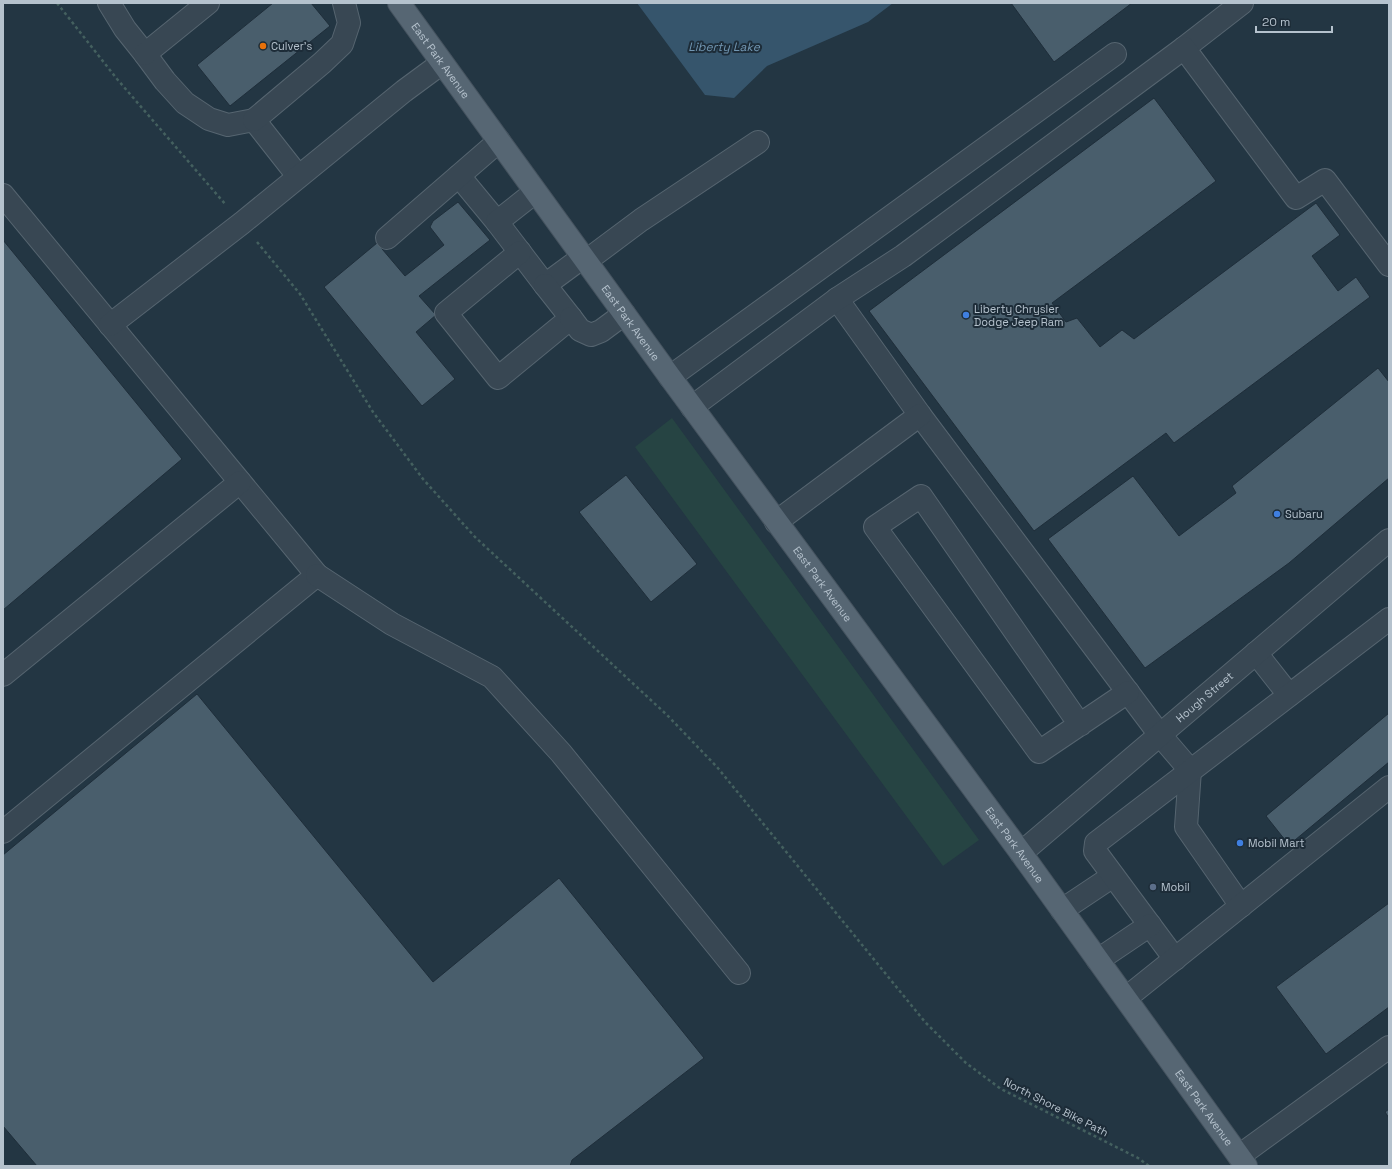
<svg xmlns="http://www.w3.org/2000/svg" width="1392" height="1169" viewBox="0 0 1392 1169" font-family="'Space Grotesk',sans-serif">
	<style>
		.green { fill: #264443 }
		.water { fill: #36556c }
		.building { fill: #495e6c; stroke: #1f2e3a }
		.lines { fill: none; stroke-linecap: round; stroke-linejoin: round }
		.minor-casing { stroke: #566570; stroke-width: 24 }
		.major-casing { stroke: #45535f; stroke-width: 24 }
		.path { stroke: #44605f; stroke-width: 2.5; stroke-dasharray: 3 3; stroke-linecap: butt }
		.minor { stroke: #384753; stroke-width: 22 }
		.major { stroke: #566673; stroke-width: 22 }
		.food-dot { fill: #e8710a; stroke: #1d2c38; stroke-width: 1.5 }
		.shop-dot { fill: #3f7fe0; stroke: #1d2c38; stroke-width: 1.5 }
		.service-dot { fill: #5c6f8a; stroke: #1d2c38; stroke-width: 1.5 }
		.labels { text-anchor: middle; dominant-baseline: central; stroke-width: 4; stroke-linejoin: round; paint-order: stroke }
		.poi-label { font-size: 11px; fill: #b5c2cd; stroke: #1d2c38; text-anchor: start }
		.street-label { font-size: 11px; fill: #b5c2cd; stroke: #1d2c38 }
		.water-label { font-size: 12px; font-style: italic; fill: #7297b3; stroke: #1d2c38 }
	</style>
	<rect width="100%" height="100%" fill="#233643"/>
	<polygon class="green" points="672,418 979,840 943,866 635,447"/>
	<polygon class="water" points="637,3 893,3 868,22 767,66 734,98 705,95"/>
	<g class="building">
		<polygon points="273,3 311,3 330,26 230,106 197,65"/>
		<polygon points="1011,3 1132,3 1054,62"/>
		<polygon points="1154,98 1216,181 1052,303 1066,322 1077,318 1100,347 1122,330 1134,339 1316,203 1340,235 1312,256 1338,291 1356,277 1370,297 1174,443 1166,433 1034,531 869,311"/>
		<polygon points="458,202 490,240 419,296 436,315 416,332 455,379 422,406 324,287 377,243 405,276 444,245 430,227 433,221"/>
		<polygon points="3,240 182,459 3,610"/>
		<polygon points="1378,368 1389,382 1389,478 1289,563 1145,668 1048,539 1133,476 1179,536 1236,493 1232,486"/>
		<polygon points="626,475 697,564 651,602 579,512"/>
		<polygon points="197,694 433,982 559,878 704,1058 572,1160 570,1166 37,1166 3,1126 3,855"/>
		<polygon points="1389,713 1389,762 1289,845 1266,816"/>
		<polygon points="1389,903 1389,1007 1326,1054 1276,987"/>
		<polygon points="1389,1109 1389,1118 1385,1112"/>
	</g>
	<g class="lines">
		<g class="minor-casing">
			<g id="minor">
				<polyline points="109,3 125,29 145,54 165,81 185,103 209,119 228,125 254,120 298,176"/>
				<polyline points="1184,48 1242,3"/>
				<polyline points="145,54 208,3"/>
				<polyline points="254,120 322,63 342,44 349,23 344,3"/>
				<polyline points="459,176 497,222"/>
				<polyline points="535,192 497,222 545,285 583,257"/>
				<polyline points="3,195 317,575 3,832"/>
				<polyline points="387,238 499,141"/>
				<polyline points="520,252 446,313 498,378 571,318 545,285"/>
				<polyline points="586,261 641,220 758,142"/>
				<polyline points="837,299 920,415 1160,735 1190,770 1186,827 1241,906"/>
				<polyline points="571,318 580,330 591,335 601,331 624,314"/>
				<polyline points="110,325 242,223 404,91 442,63"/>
				<polyline points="670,377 1115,54"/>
				<polyline points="692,407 837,299 903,256 1184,48 1296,198 1325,180 1389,265"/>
				<polyline points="776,522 920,415"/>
				<polyline points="317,575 392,624 492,677 561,753 739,973"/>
				<polyline points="1256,653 1289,695"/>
				<polyline points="3,675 240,482"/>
				<polyline points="1080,725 921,496 875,527 1039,752 1128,692"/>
				<path id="s1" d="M1021,853l368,-313"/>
				<polyline points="1062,910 1113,876"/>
				<polyline points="1175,959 1095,851 1096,843 1389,619"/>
				<polyline points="1098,960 1150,925"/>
				<polyline points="1126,998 1389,787"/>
				<polyline points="1239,1156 1389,1047"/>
			</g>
		</g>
		<g class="major-casing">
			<g id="major">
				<path id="s2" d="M399,3l271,374 351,476 225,313"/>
			</g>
		</g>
		<g class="path">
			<polyline points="57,3 117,79 226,205"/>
			<polyline points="257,242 300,294 373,412 423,479 475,537 667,715 717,767 925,1022 966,1063 1001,1089 1138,1158 1149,1166"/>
		</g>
		<use href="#minor" class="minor"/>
		<use href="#major" class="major"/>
	</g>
	<circle class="food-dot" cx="263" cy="46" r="4"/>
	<g class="shop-dot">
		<circle cx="966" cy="315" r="4"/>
		<circle cx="1277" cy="514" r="4"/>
		<circle cx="1240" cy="843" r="4"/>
	</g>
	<circle class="service-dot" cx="1153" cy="887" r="4"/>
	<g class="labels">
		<g class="poi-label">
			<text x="271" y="46">Culver's</text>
			<text x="974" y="309">Liberty Chrysler<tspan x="974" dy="13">Dodge Jeep Ram</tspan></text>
			<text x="1285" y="514">Subaru</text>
			<text x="1248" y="843">Mobil Mart</text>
			<text x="1161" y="887">Mobil</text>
		</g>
		<g class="street-label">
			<text stroke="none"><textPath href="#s2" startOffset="71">East Park Avenue</textPath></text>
			<text stroke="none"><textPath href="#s2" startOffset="395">East Park Avenue</textPath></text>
			<text stroke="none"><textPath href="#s2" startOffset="719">East Park Avenue</textPath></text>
			<text stroke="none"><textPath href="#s1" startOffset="241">Hough Street</textPath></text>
			<text stroke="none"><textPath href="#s2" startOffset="1043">East Park Avenue</textPath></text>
			<text transform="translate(1056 1107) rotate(27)">North Shore Bike Path</text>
			<text stroke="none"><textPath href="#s2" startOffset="1367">East Park Avenue</textPath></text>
		</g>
		<g class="water-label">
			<text x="724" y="47">Liberty Lake</text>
		</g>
	</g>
	<rect width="1392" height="1169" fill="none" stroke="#b5c2cd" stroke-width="8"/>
	<path d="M1256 26v6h76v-6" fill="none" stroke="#b5c2cd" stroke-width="2"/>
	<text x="1262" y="26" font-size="12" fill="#b5c2cd" stroke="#1d2c38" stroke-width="3" paint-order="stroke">20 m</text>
</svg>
